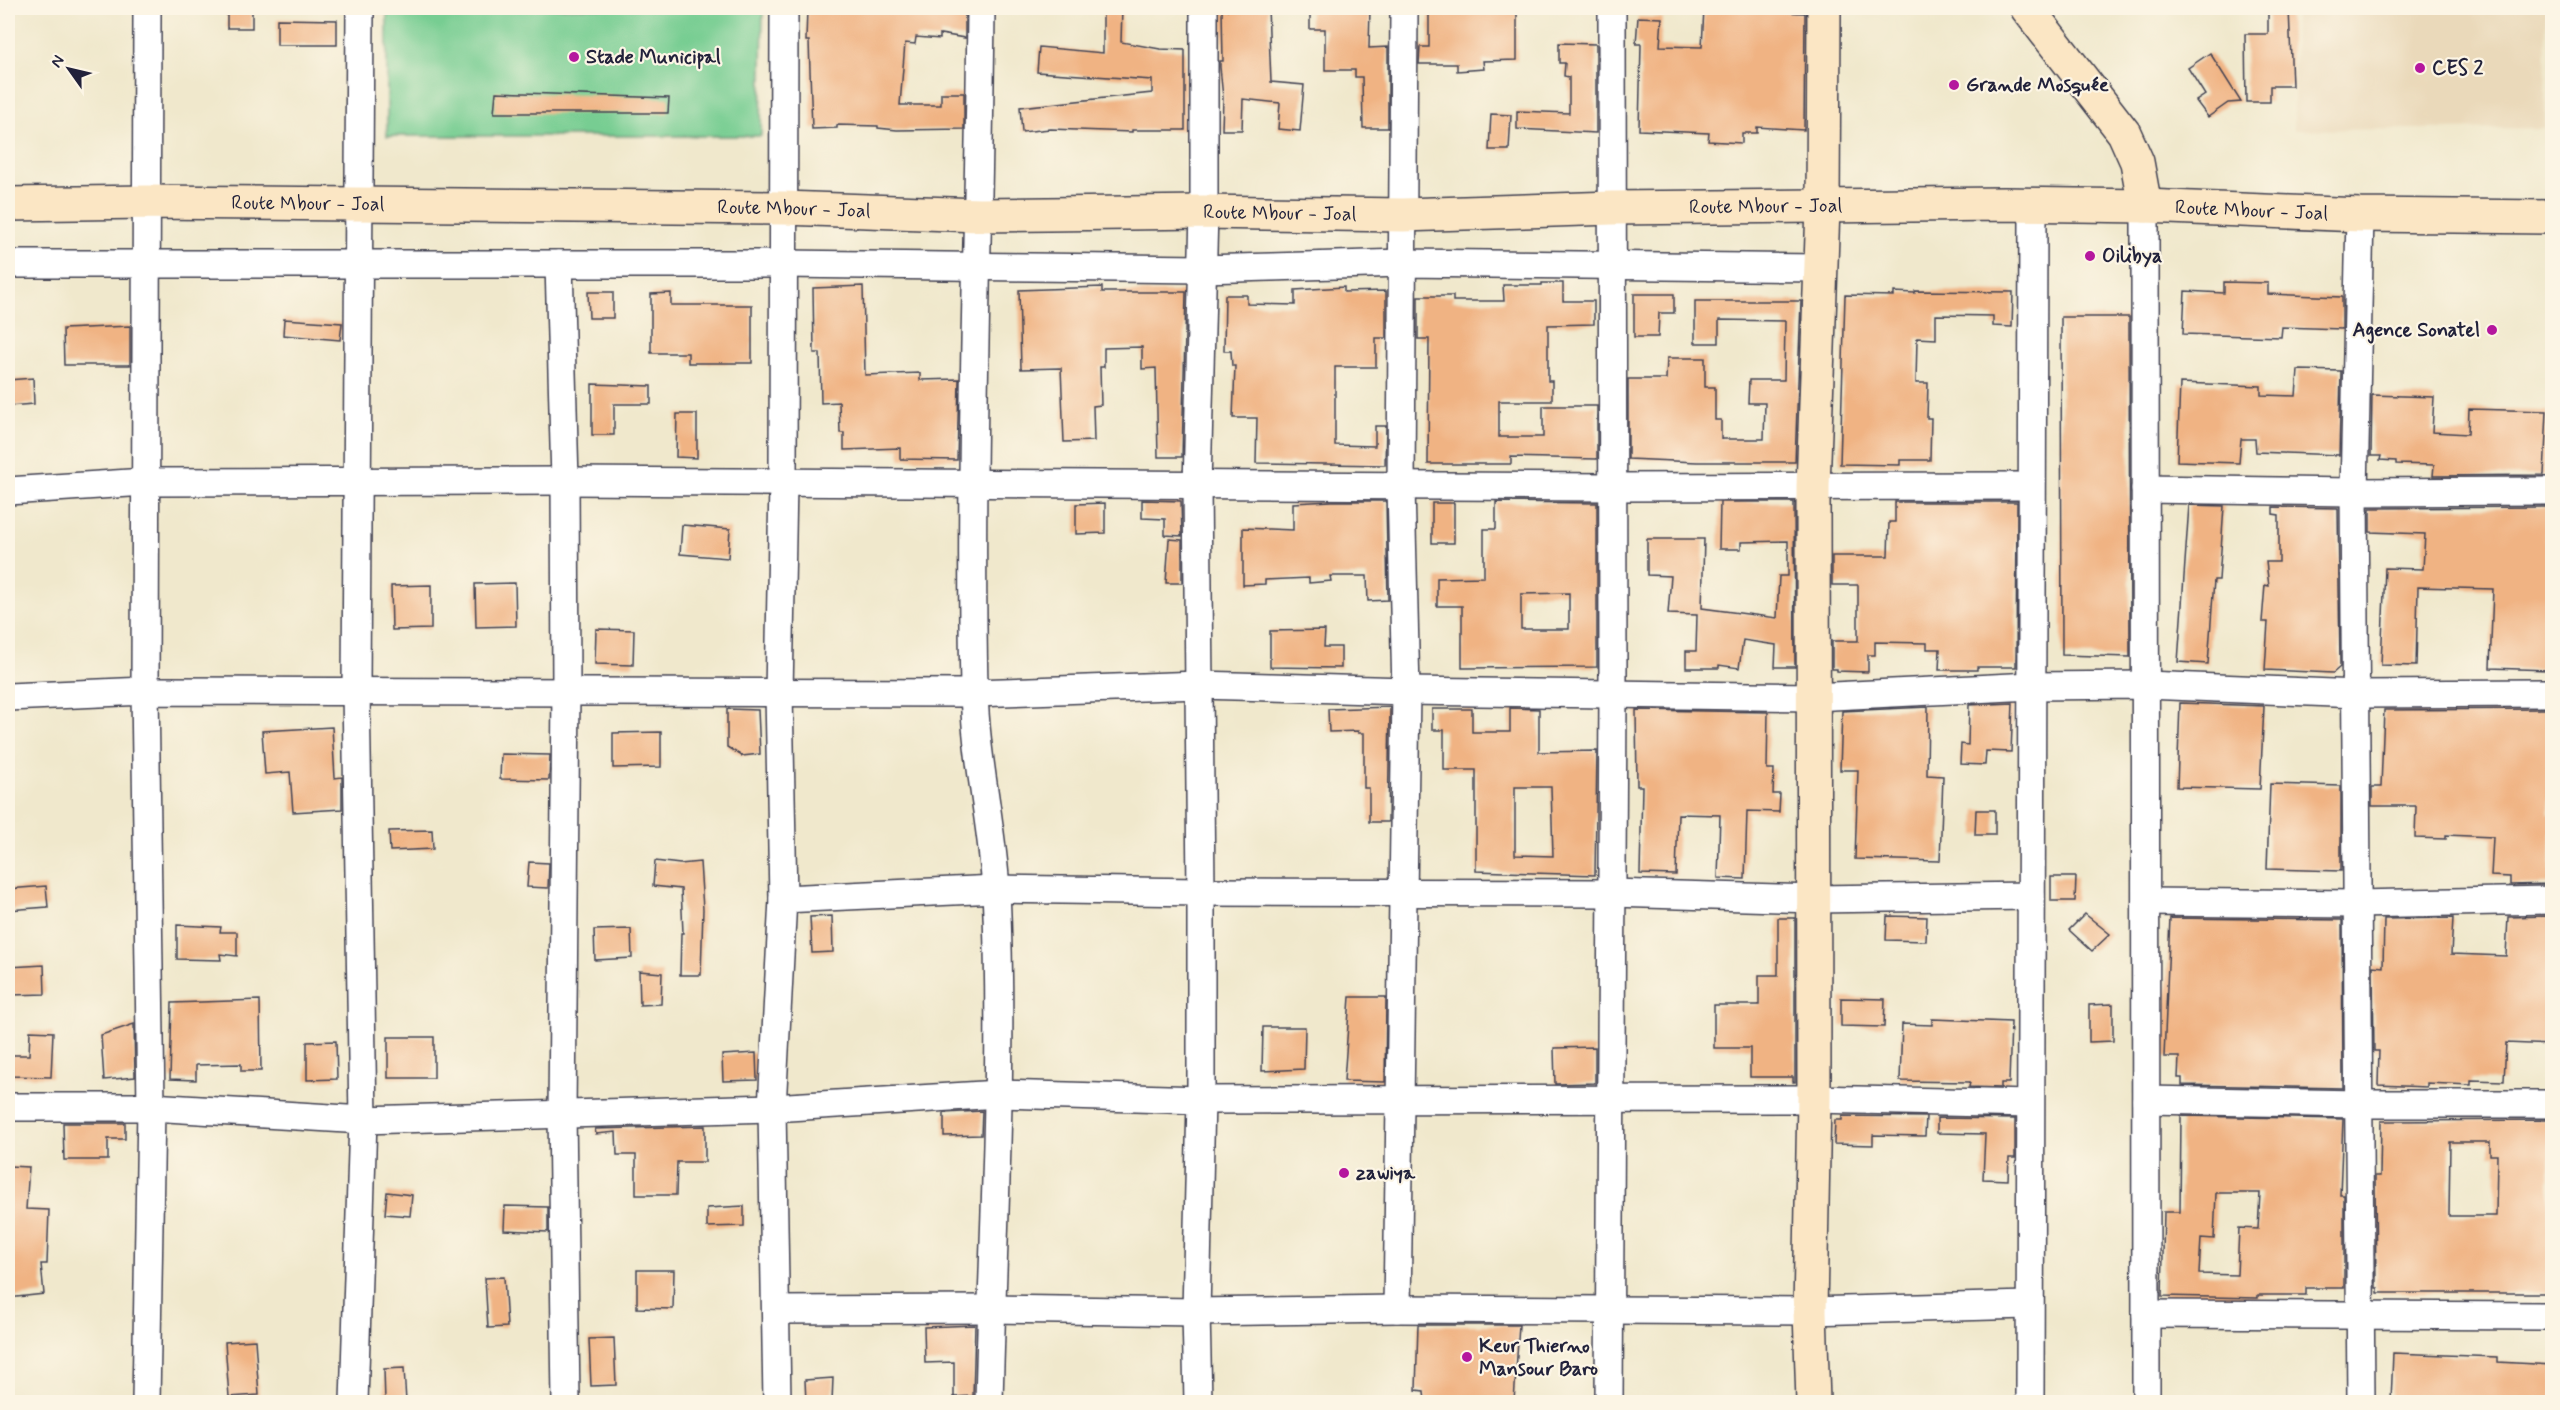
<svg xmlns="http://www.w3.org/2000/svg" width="2560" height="1410" viewBox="0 0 2560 1410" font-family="Mynerve,sans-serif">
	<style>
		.built { fill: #ead9ba }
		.green { fill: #77cd92; stroke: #4c7866; stroke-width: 1.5 }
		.building { fill: #f0b383; fill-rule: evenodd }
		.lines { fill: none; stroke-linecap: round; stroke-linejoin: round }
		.minor-casing { stroke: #414051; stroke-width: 30 }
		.secondary-casing { stroke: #414051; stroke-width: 36 }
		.minor { stroke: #fff; stroke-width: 27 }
		.secondary { stroke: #fbe6c4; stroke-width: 33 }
		.poi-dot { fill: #b5179e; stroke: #fcf5e5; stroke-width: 2 }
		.labels { text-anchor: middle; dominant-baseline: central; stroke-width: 4.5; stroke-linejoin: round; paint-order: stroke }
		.poi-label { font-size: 20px; font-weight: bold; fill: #22223b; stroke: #fcf5e5; text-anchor: start }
		.street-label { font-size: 20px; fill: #22223b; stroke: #fcf5e5 }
	</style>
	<rect width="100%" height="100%" fill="#fcf5e5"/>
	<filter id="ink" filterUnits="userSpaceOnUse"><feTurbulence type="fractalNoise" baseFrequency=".0167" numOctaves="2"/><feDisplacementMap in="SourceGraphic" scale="12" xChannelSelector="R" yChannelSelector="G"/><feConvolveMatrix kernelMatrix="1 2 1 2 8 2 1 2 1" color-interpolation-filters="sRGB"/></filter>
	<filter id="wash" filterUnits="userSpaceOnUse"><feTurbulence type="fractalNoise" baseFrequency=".008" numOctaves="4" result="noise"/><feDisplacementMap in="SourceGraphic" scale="24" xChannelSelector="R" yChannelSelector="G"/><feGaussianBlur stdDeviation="1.35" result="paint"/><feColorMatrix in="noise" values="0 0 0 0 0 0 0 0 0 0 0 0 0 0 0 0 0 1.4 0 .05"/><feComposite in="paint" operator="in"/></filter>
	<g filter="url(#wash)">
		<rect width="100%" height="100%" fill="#f0e8cc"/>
		<polygon class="built" points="2295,8 2546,8 2545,128 2294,130"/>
		<polygon class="green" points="387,8 763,8 761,136 387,136"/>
		<g id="blocks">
			<g class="building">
				<rect x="227" y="8" width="25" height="20"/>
				<polygon points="807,8 910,8 965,11 965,38 940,34 940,39 916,37 915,44 905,43 900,105 941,105 941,93 964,93 964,129 897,130 878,128 878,126 837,125 837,128 812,129 809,41 806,41"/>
				<polygon points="1103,8 1122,8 1121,42 1160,49 1185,50 1185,130 1132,130 1132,132 1050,129 1022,132 1020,107 1152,93 1152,80 1037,72 1039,47 1103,53"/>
				<polygon points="1268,8 1271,82 1304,85 1300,131 1278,129 1280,103 1243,99 1242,130 1222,130 1223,98 1220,67 1220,61 1223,61 1222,10"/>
				<polygon points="1310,8 1370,8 1369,48 1388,47 1388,128 1363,128 1362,77 1355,77 1355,70 1325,70 1325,29 1310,29"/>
				<polygon points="1429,8 1517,8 1517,60 1483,61 1484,69 1457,71 1457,64 1419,64 1420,47 1429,47"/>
				<polygon points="1704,8 1783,8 1782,12 1805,13 1804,130 1757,127 1757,133 1742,133 1742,143 1708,141 1709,133 1639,130 1641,44 1636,44 1638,17 1662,18 1660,46 1702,47"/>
				<polygon points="2268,8 2289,8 2292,86 2270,86 2270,102 2246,102 2245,34 2268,34"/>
				<polygon points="277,19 337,20 337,45 277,45"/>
				<polygon points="1559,43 1596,44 1596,133 1517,129 1517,111 1569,113 1569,77 1564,76 1565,63 1559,63"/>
				<polygon points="2210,53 2241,102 2228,103 2208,117 2196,101 2205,95 2188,68"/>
				<polygon points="496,92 669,98 668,113 494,113"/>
				<polygon points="1491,114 1511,115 1509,150 1489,150"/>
				<polygon points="2224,282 2268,283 2268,294 2342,297 2342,329 2282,327 2281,337 2183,334 2185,291 2224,293"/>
				<polygon points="1542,283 1563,283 1563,301 1594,301 1594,324 1548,325 1548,381 1552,381 1552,401 1499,401 1499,437 1543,437 1543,406 1597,406 1597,459 1511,457 1511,464 1428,464 1429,339 1418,339 1418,296 1453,296 1453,301 1504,301 1503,285 1542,285"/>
				<polygon points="863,286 865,375 920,373 920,380 959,379 957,460 900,459 900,448 844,450 844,433 840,433 839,402 821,403 820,353 814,353 813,288"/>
				<polygon points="1102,287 1102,292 1186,292 1182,457 1158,457 1156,368 1142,369 1142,347 1104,348 1104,367 1100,367 1101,405 1093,406 1094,441 1064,442 1061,368 1021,369 1019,290"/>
				<polygon points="1344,287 1344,292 1386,291 1386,338 1376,338 1376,367 1335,367 1335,445 1375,446 1375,426 1386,426 1385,465 1256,463 1257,418 1233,418 1235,366 1232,366 1231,351 1224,351 1225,295 1247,295 1247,304 1295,305 1295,290"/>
				<polygon points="1915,291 2013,292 2012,327 1993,326 1993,316 1936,315 1936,339 1917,338 1916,383 1928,383 1927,418 1931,418 1930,460 1900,460 1900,465 1840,464 1845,295 1894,296 1894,292 1915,293"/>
				<polygon points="588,292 613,292 613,318 589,318"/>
				<polygon points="671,293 671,305 752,305 752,363 688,363 688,353 651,353 651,294"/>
				<polygon points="1634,294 1674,294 1674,313 1659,313 1658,337 1634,337"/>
				<polygon points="1695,301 1801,301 1795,462 1697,462 1628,459 1628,379 1666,379 1667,358 1705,358 1705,387 1715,387 1715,420 1721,420 1721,439 1764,439 1765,403 1748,403 1749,380 1784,380 1785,321 1719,320 1719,343 1695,343"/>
				<polygon points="2061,317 2129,317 2130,657 2062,655"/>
				<polygon points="284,319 342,323 340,340 283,335"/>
				<polygon points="130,326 130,365 64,365 63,329"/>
				<polygon points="2298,370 2341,371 2339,455 2256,452 2255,439 2241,439 2239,463 2177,461 2180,383 2261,386 2261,395 2296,396"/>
				<polygon points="33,378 34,404 8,406 8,380"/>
				<polygon points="592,384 651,386 651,404 614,404 614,435 592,435"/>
				<polygon points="2372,395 2434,397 2432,432 2468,434 2469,409 2547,411 2544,475 2433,476 2434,465 2396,464 2396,461 2380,460 2381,456 2371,456"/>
				<polygon points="677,414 697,414 697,458 676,457"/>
				<polygon points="1142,500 1181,501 1182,536 1165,535 1165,519 1142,518"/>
				<polygon points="1332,501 1386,501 1388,600 1368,601 1367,576 1330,576 1331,581 1309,583 1309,578 1265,580 1265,584 1243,585 1243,528 1293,530 1293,503"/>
				<path d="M1496,502l101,1v164l-135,1v-62h-25v-28l47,-1v-48h12zM1569,593v36h-48v-35z"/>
				<polygon points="1720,502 1794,502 1795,667 1775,667 1776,645 1743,640 1739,668 1719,665 1719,668 1686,668 1686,651 1696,651 1697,615 1668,614 1671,576 1647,575 1647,539 1704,539 1702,608 1777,618 1779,576 1788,576 1788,541 1741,542 1741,549 1719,549"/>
				<polygon points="1895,502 2017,502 2016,667 1977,667 1977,670 1939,670 1940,649 1927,649 1927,643 1875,642 1875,655 1868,655 1868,672 1837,671 1837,669 1832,669 1832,641 1858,641 1858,585 1832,585 1832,556 1888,556 1889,522 1895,522"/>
				<polygon points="1105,503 1105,533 1076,534 1076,504"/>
				<rect x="1432" y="503" width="22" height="40"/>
				<polygon points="2189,505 2224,506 2219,580 2214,580 2208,664 2178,662"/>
				<polygon points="2273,507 2338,508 2340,667 2333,673 2265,670 2268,622 2262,622 2265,585 2269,586 2266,562 2279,562 2279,515 2273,514"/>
				<polygon points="2553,507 2548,670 2490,668 2493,589 2418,587 2416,666 2381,665 2385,568 2423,569 2425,534 2370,532 2370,508"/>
				<polygon points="682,525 730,529 728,558 680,554"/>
				<polygon points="1169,539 1182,540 1182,583 1166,583"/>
				<polygon points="515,583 516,626 476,627 475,584"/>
				<polygon points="431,585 431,629 392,630 391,586"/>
				<polygon points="596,629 634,630 633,665 595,664"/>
				<polygon points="1325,630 1324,647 1341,647 1341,668 1270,667 1270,631"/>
				<polygon points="2013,703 2011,752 1986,751 1985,765 1960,764 1961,744 1968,745 1969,705"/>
				<polygon points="2180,703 2264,706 2260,789 2177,787"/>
				<polygon points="1390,707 1388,822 1369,822 1369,788 1364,788 1364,733 1358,733 1358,731 1329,732 1328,709"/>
				<polygon points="1928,707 1927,775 1943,776 1940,861 1855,859 1858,770 1840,770 1842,711"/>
				<path d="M1510,708l29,1v43l58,-1 -2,124 -119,-4v-101h-32v-40h-12v-21h40v23h38zM1515,787h36l2,69 -38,-1z"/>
				<polygon points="727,709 758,710 760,754 742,756 727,747"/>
				<polygon points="2553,709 2553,752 2548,814 2552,814 2550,884 2510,885 2510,877 2491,876 2493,837 2446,835 2446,839 2415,838 2416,806 2372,806 2372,787 2381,787 2384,710"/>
				<polygon points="1636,710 1768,712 1767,769 1774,769 1773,794 1780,794 1779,812 1747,811 1745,879 1718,878 1720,815 1678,814 1676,875 1640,874 1642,786 1637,786"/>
				<polygon points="332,727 335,778 342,777 342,809 293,812 290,772 265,774 262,731"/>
				<polygon points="661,732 661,767 613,768 613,733"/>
				<polygon points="501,754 550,755 549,780 500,779"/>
				<polygon points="2270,784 2341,786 2341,871 2267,869"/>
				<polygon points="1976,810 1995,810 1995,835 1975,835"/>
				<polygon points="432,830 433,849 390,851 389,831"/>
				<polygon points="655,861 680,864 700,862 703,909 701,975 680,975 681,933 683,933 681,889 653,886"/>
				<polygon points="529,862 549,863 548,888 527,887"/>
				<polygon points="2051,877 2076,877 2075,901 2051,901"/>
				<polygon points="46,886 48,907 8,910 8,889"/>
				<polygon points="2085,914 2110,934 2092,951 2069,930"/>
				<polygon points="832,916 833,952 812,953 810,917"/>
				<polygon points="1887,916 1927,917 1926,941 1886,940"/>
				<polygon points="2553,916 2553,1045 2506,1043 2504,1081 2471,1080 2471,1085 2427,1083 2427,1087 2378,1085 2379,1051 2374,1051 2373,966 2383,967 2384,919 2453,918 2451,954 2506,956 2508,917"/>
				<polygon points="1778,918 1795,918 1795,1082 1793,1082 1793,1077 1750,1077 1750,1048 1714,1048 1714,1005 1759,1005 1759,975 1778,975"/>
				<polygon points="2170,918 2342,920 2343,1088 2182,1085 2182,1078 2178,1078 2179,1057 2164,1057"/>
				<polygon points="177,925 221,927 220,932 237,932 237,956 220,954 221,960 177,959"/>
				<polygon points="631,929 632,958 595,960 594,930"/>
				<polygon points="44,965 45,994 11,995 9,967"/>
				<polygon points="639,971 662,973 661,1004 640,1005"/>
				<polygon points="1350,997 1386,997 1385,1082 1344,1081"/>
				<polygon points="1841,998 1885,999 1884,1027 1841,1026"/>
				<polygon points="260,1000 261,1071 241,1071 241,1064 196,1065 196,1080 170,1079 172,1003"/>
				<polygon points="2113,1004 2113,1041 2089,1042 2089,1005"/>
				<polygon points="1932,1019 2011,1022 2009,1083 2001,1083 2001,1088 1969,1087 1970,1082 1900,1081 1902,1024 1932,1025"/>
				<polygon points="134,1024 135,1077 104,1080 101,1035"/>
				<polygon points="1263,1027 1305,1027 1304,1069 1262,1071"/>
				<polygon points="30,1031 53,1032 51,1077 8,1076 8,1055 29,1055"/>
				<rect x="388" y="1037" width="46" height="41"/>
				<polygon points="336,1041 337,1079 307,1080 307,1042"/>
				<polygon points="1595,1047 1595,1083 1555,1084 1554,1048"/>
				<polygon points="756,1053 757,1080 723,1081 722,1055"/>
				<polygon points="982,1111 981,1135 944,1136 944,1113"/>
				<polygon points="1842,1116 1926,1117 1925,1136 1873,1135 1873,1145 1834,1144 1835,1120 1842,1120"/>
				<path d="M2181,1116l162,3 -3,76h4v93h-38v7h-48v3l-96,-2 2,-84h16zM2216,1193h44l-2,36 -19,-1 -2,47 -38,-1 2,-36 13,1z"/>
				<polygon points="1937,1118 2015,1119 2015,1158 2009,1158 2008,1180 1983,1179 1985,1134 1937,1133"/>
				<path d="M2550,1120l-2,173h-170v-5h-2l-1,-112h5l1,-55zM2450,1142h40v13h7l-1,61h-47z"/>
				<polygon points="63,1123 125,1123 125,1139 108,1139 108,1160 64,1160"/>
				<polygon points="705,1126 705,1162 677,1162 676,1195 636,1195 636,1155 617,1155 616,1132 596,1134 595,1129"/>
				<polygon points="8,1166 29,1167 26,1209 49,1210 47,1264 41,1264 44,1294 8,1298"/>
				<polygon points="387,1192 412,1195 410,1216 385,1214"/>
				<polygon points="505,1206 548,1207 548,1232 504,1230"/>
				<polygon points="744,1206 744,1226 707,1227 707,1208"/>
				<polygon points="637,1270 674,1270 673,1309 637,1308"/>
				<polygon points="504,1277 507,1327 488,1328 485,1278"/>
				<polygon points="975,1325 973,1396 954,1397 954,1362 925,1363 924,1327"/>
				<polygon points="1418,1325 1519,1325 1514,1402 1425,1402 1424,1391 1416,1390"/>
				<polygon points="614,1338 616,1385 591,1386 589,1339"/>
				<polygon points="255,1340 259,1395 229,1397 225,1342"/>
				<polygon points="2393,1353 2497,1357 2497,1362 2553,1365 2553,1402 2391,1402"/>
				<polygon points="404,1368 406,1402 385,1402 384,1369"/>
				<polygon points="833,1378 832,1402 806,1402 805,1380"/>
			</g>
		</g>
	</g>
	<g filter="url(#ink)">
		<use href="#blocks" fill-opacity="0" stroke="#414051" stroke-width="1.5"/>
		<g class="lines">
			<g class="minor-casing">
				<g id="minor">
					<path d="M981,8c-2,226 -12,453 -7,680 1,68 18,135 22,202 8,171 -3,342 -7,512"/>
					<polyline points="2145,206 2146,1402"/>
					<polyline points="2360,215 2354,492 2361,1402"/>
					<polyline points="8,264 784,264 1203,269 1402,263 1821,268"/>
					<polyline points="559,264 565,481 566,691 562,1113 566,1402"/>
					<polyline points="2145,489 2354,492 2552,491"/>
					<polyline points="8,491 145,482 565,481 1611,487 2031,486"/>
					<polyline points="8,697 145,691 974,693 1199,685 1406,691 1813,697 2032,686 2146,685 2357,694 2552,693"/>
					<polyline points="783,899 996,889 1201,892 1612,893 1815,899 2031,896"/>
					<polyline points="2146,902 2356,904 2552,900"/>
					<polyline points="2146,1100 2359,1104 2552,1104"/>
					<polyline points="8,1107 151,1107 363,1120 772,1108 999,1094 1201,1100 1814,1099 2030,1104"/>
					<polyline points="1397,1309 1406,691 1401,487 1404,8"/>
					<polyline points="776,1310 991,1309 1196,1312 1397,1309 1810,1311 2028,1305"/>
					<polyline points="2146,1314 2552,1316"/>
					<polyline points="146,1402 151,1107 145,691 147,8"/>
					<polyline points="354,1402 363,1120 356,691 360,8"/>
					<polyline points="777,1402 772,1108 783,899 779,693 783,484 784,8"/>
					<polyline points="1198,1402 1196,1312 1201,1100 1201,892 1197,486 1204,212 1204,8"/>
					<polyline points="1609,1402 1613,693 1612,8"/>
					<polyline points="2030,1402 2033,205"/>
				</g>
			</g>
			<g class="secondary-casing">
				<g id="secondary">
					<polyline points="2027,8 2124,133 2137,162 2145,206"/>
					<path id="s1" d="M8,204l139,-2 637,6 195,7 225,-3 199,3 209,-7 392,-4 141,2 215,9 192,2"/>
					<polyline points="1813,1402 1810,1311 1814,1099 1813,487 1823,208 1824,8"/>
				</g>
			</g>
			<use href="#minor" class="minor"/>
			<use href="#secondary" class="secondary"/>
		</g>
	</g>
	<g class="poi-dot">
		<circle cx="574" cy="57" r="6"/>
		<circle cx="2420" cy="68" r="6"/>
		<circle cx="1954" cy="85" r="6"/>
		<circle cx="2090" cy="256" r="6"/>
		<circle cx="2492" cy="330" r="6"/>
		<circle cx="1344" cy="1173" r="6"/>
		<circle cx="1467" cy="1357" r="6"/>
	</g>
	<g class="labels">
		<g class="poi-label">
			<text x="586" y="57">Stade Municipal</text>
			<text x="2432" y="68">CES 2</text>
			<text x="1966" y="85">Grande Mosquée</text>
			<text x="2102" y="256">Oilibya</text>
			<text x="2480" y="330" text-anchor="end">Agence Sonatel</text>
			<text x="1356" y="1173">zawiya</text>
			<text x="1479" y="1346">Keur Thierno<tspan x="1479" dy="23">Mansour Baro</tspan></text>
		</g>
		<g class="street-label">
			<text stroke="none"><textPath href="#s1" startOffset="300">Route Mbour - Joal</textPath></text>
			<text stroke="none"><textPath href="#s1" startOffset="1758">Route Mbour - Joal</textPath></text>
			<text stroke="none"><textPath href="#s1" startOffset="786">Route Mbour - Joal</textPath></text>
			<text stroke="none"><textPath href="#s1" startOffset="2244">Route Mbour - Joal</textPath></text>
			<text stroke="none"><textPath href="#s1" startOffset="1272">Route Mbour - Joal</textPath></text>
		</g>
	</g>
	<rect width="2560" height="1410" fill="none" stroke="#fcf5e5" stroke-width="30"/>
	<g transform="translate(69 69) rotate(304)" stroke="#fcf5e5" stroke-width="4.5" paint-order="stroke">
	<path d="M0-4.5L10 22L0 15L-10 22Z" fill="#22223b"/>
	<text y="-9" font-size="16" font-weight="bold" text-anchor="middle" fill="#22223b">N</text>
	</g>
</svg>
